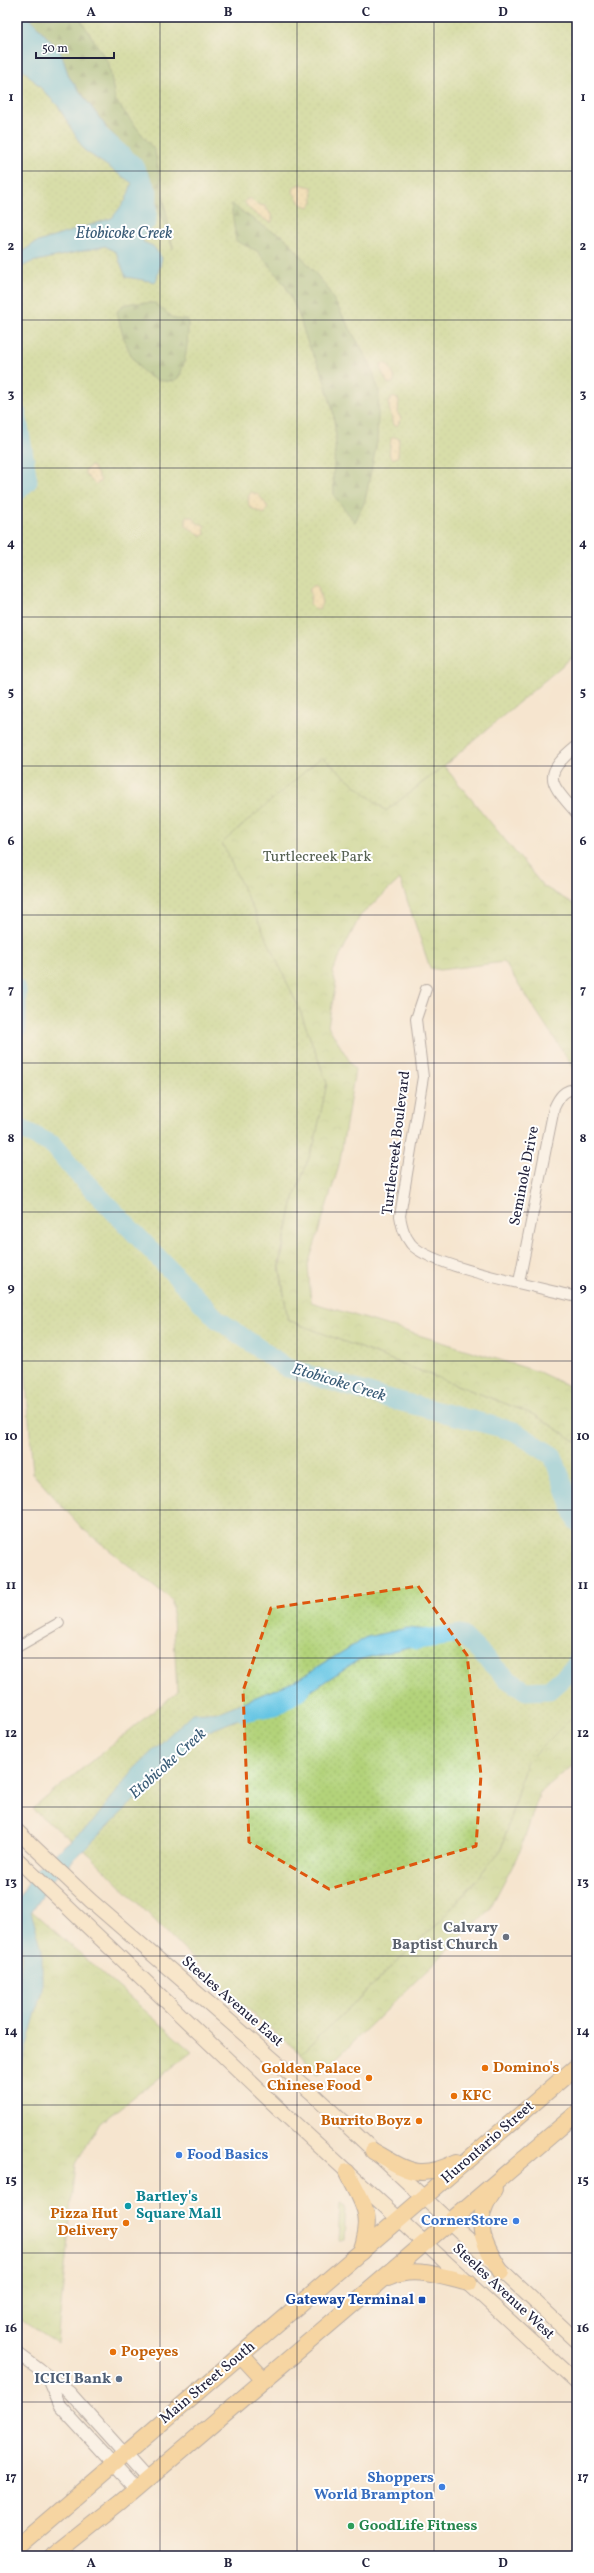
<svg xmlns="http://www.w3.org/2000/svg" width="594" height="2573" viewBox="0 0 594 2573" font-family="Vollkorn,serif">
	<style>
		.grass { fill: url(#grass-dots); stroke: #6a7a5a }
		.forest { fill: url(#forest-firs); stroke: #586c52 }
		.sand { fill: url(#sand-dots); stroke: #887e6c }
		.park { fill: url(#park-crowns); stroke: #6a7a5a }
		.garden { fill: #b3d37a; stroke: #6a7a5a }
		.water { fill: #65c5e3; stroke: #44748f }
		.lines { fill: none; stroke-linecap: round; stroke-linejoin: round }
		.river { stroke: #65c5e3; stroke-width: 19 }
		.minor-casing { stroke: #6c666f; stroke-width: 12 }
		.tertiary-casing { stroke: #6c666f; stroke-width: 14 }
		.secondary-casing { stroke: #6c666f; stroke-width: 16 }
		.primary-casing { stroke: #6c666f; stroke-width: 18 }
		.minor { stroke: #fff; stroke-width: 10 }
		.tertiary { stroke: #fff; stroke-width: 12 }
		.secondary { stroke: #fbe6c4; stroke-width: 14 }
		.primary { stroke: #f6c06b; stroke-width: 16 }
		.marked { fill: none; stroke: #de560e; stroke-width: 3; stroke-dasharray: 8 5; stroke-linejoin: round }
		.grid { fill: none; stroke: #22223b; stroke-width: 1; stroke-opacity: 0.55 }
		.worship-dot { fill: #6b7280; stroke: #fff; stroke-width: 1.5 }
		.food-dot { fill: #e8710a; stroke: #fff; stroke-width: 1.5 }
		.shop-dot { fill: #3f7fe0; stroke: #fff; stroke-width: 1.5 }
		.culture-dot { fill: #0f9aa8; stroke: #fff; stroke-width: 1.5 }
		.transit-dot { fill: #1a4fb4; stroke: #fff; stroke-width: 1.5 }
		.service-dot { fill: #5c6f8a; stroke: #fff; stroke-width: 1.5 }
		.leisure-dot { fill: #2e9e5b; stroke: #fff; stroke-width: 1.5 }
		.labels { text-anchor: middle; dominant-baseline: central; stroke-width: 4; stroke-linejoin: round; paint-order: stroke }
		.park-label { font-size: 15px; fill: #556051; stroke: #fff }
		.street-label { font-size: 15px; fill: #22223b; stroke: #fff }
		.worship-label { font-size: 15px; font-weight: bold; fill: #5b616d; stroke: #fff; text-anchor: end }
		.food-label { font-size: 15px; font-weight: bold; fill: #c56008; stroke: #fff; text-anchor: start }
		.shop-label { font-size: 15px; font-weight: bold; fill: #366cbe; stroke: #fff; text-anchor: end }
		.culture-label { font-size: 15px; font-weight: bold; fill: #0d838f; stroke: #fff; text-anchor: start }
		.transit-label { font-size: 15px; font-weight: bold; fill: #164399; stroke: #fff; text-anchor: end }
		.service-label { font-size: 15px; font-weight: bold; fill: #4e5e75; stroke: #fff; text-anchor: end }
		.leisure-label { font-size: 15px; font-weight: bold; fill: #27864d; stroke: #fff; text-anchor: start }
		.water-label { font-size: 16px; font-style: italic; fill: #395b76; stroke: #fff }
		.neatline { fill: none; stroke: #22223b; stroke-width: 1.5 }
		.grid-label { font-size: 13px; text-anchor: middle; font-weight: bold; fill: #22223b }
	</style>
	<defs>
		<pattern id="grass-dots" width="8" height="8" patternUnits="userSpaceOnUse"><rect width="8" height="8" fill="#b3d37a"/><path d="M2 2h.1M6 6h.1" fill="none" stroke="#9ab56a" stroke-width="1.8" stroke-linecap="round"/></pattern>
		<pattern id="forest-firs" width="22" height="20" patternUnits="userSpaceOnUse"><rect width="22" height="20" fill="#8eb56a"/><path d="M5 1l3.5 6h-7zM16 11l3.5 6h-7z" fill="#749358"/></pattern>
		<pattern id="sand-dots" width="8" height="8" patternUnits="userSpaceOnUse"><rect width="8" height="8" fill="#eeda9e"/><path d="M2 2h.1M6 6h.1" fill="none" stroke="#ccbb89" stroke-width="1.8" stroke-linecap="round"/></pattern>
		<pattern id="park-crowns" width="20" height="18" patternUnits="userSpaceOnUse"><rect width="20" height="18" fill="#b3d37a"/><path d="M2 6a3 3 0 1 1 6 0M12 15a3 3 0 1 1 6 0" fill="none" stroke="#9ab56a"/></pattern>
	</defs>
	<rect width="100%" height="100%" fill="#fff"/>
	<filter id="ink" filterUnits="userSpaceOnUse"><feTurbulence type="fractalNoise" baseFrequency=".025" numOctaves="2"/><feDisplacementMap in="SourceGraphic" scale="8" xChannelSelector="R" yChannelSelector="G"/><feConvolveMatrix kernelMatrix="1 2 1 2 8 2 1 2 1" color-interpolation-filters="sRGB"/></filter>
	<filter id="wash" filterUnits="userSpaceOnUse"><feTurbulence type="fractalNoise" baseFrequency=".012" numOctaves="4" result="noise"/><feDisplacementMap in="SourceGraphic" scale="16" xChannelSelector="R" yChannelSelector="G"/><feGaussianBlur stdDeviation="0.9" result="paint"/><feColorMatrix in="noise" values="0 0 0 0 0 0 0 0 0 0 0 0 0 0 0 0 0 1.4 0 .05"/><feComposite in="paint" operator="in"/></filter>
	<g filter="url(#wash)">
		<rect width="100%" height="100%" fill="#f6e5cf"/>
		<polygon class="grass" points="17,17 577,17 577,653 444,766 386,811 322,758 299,1008 327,1083 315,1141 292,1204 279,1264 288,1320 535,1415 577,1442 577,1712 526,1763 501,1850 443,1918 301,2054 224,1990 90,1855 32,1809 177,1692 172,1600 83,1529 33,1474 24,1352 17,1343"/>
		<g class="forest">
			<polygon points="29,17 79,17 109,64 115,100 155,151 173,249 145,170 104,124 69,77 61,53"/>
			<polygon points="231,204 266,228 283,236 296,250 326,286 370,364 379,391 377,442 365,501 355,522 334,496 333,477 336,437 333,411 322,372 308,344 298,313 285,285 272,269 257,251 236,241"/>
			<path d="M132,303h23l19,16 14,1c0,18 -1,38 -8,55 -2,5 -8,6 -13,6 -32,2 -45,-45 -50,-69l6,-7z"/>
		</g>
		<g class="sand">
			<polygon points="299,184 312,187 313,201 309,207 301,204 293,192 294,187"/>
			<path d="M250,198l6,6 9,2 7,10v6c-5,1 -27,-14 -27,-21z"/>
			<polygon points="384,363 389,366 395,378 393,383 388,384 381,370 381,364"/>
			<polygon points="393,397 399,400 398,413 401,419 397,426 393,425 388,403"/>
			<polygon points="393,437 399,438 398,456 393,459 389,455 391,439"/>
			<polygon points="91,466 94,468 101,481 96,485 85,474 85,470"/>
			<polygon points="251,492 258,494 268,507 264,514 249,507 248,497"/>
			<polygon points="186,517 193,517 197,523 204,525 205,534 202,536 186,526"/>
			<polygon points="314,584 318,586 322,603 319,609 314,608 310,604 311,596 309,589"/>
		</g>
		<g class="park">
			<polygon points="322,757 386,811 444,766 543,886 577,906 577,1073 504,962 439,970 430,968 400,879 360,916 332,972 336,983 328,1026 355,1070 339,1166 308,1265 311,1302 539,1372 577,1390 577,1442 535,1415 288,1320 280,1266 292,1204 315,1141 327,1083 299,1008 222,843"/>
			<polygon points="577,1712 577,1762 540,1792 521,1849 489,1910 318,2076 301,2054 443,1918 501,1850 526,1763"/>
			<polygon points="17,1898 192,2052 100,2123 76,2164 57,2343 17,2317"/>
		</g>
		<polygon class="garden" points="340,2203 346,2206 344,2239 341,2241 338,2241"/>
		<g class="water">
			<polygon points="17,17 29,17 61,53 69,77 104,124 118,154 145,187 149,206 143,242 153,246 162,258 156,282 126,277 116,252 105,246 32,262 17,269 17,255 35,243 112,218 126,200 132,183 84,150 58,106 21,67 17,59"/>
			<polygon points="407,1628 441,1631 440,1639 358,1660 295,1701 273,1705 202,1734 52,1881 31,1912 42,1949 42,1990 17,2082 17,2017 22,1948 17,1928 17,1900 38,1867 92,1823 134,1769 192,1713 221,1711 293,1682 367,1637"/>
		</g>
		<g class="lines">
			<g class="river">
				<polyline points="98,134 133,165 148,192 147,221 123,231"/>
				<polyline points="17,414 28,481 17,492"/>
				<polyline points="17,989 17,1029"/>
				<polyline points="17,1127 53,1145 74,1170 217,1319 287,1368 379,1396 514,1431 553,1456 577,1522"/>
				<polyline points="416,1640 461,1634 507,1679 526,1691 549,1690 574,1668 577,1662"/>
				<polyline points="244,1712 275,1706 299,1691"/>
			</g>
		</g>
	</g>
	<g filter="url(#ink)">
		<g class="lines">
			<g class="minor-casing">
				<g id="minor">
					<path d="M577,746c-37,30 -27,36 0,68"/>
					<path d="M426,989l-10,30 7,58 -23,139c2,11 4,19 11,28 19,23 132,44 166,53"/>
					<path d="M519,1282l35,-174c5,-11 10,-19 23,-19"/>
					<polyline points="17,1647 59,1623"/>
				</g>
			</g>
			<g class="tertiary-casing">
				<g id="tertiary">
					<polyline points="17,2353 69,2392 147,2479"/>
					<polyline points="47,2376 59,2405 136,2489"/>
				</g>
			</g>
			<g class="secondary-casing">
				<g id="secondary">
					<polyline points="17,1831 90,1900 312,2093 577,2341"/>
					<polyline points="17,1859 278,2108 577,2383"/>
				</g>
			</g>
			<g class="primary-casing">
				<g id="primary">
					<path d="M373,2151c35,20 46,30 84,11"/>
					<path d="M347,2172c17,34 27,42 14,80"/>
					<path d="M494,2190c-23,32 -11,52 7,82"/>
					<path d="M388,2278c27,-13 54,-1 81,5"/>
					<polyline points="241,2355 264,2380"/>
					<polyline points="17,2547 577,2066"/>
					<polyline points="53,2556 121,2502 577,2113"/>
				</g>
			</g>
			<use href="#minor" class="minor"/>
			<use href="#tertiary" class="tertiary"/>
			<use href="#secondary" class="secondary"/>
			<use href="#primary" class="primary"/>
		</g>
	</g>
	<path d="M0 0H594V2573H0ZM418,1586l49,69 14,120 -5,71 -147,43 -80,-47 -6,-151 28,-83z" fill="#f6e5cf" fill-opacity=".55" fill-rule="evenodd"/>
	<path class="marked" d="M418,1586l49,69 14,120 -5,71 -147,43 -80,-47 -6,-151 28,-83z"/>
	<path class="grid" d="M160,17v2539M297,17v2539M434,17v2539M17,171h560M17,320h560M17,468h560M17,617h560M17,766h560M17,915h560M17,1063h560M17,1212h560M17,1361h560M17,1510h560M17,1658h560M17,1807h560M17,1956h560M17,2105h560M17,2253h560M17,2402h560"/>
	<circle class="worship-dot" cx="506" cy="1937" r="4"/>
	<g class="food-dot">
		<circle cx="485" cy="2068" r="4"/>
		<circle cx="369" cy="2078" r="4"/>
		<circle cx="454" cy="2096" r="4"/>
		<circle cx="419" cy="2121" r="4"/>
		<circle cx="126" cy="2223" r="4"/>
		<circle cx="113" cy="2352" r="4"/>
	</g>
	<g class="shop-dot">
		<circle cx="179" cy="2155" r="4"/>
		<circle cx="516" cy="2221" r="4"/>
		<circle cx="442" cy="2487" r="4"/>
	</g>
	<circle class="culture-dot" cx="128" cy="2206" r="4"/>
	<rect class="transit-dot" x="418" y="2296" width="8" height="8" rx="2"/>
	<circle class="service-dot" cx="119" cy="2379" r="4"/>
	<circle class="leisure-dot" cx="351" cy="2526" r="4"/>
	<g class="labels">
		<g class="park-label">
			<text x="317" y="857">Turtlecreek Park</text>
		</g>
		<g class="street-label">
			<text transform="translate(397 1143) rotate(-83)">Turtlecreek Boulevard</text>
			<text transform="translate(525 1176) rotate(-79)">Seminole Drive</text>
			<text transform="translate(232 2002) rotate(41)">Steeles Avenue East</text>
			<text transform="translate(488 2143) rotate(-41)">Hurontario Street</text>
			<text transform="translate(503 2292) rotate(43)">Steeles Avenue West</text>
			<text transform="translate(208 2383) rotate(-40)">Main Street South</text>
		</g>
		<g class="worship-label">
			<text x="498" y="1928">Calvary<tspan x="498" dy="17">Baptist Church</tspan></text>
		</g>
		<g class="food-label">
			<text x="493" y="2068">Domino's</text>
			<text x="361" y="2069" text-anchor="end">Golden Palace<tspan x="361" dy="17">Chinese Food</tspan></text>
			<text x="462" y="2096">KFC</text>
			<text x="411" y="2121" text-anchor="end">Burrito Boyz</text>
			<text x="118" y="2214" text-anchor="end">Pizza Hut<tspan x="118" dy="17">Delivery</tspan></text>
			<text x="121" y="2352">Popeyes</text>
		</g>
		<g class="shop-label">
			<text x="187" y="2155" text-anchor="start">Food Basics</text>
			<text x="508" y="2221">CornerStore</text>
			<text x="434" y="2478">Shoppers<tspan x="434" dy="17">World Brampton</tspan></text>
		</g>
		<g class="culture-label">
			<text x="136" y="2197">Bartley's<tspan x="136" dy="17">Square Mall</tspan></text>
		</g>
		<g class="transit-label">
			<text x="414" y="2300">Gateway Terminal</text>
		</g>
		<g class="service-label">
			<text x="111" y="2379">ICICI Bank</text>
		</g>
		<g class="leisure-label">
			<text x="359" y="2526">GoodLife Fitness</text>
		</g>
		<g class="water-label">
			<text x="124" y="234">Etobicoke Creek</text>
			<text transform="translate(339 1383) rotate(17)">Etobicoke Creek</text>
			<text transform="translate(168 1764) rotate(-42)">Etobicoke Creek</text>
		</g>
	</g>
	<rect width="594" height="2573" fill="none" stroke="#fff" stroke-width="44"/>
	<path d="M36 52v6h78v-6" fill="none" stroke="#22223b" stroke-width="2"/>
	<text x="42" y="52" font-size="12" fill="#22223b" stroke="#ffffff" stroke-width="3" paint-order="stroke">50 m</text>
	<rect x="22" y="22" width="550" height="2529" class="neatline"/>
	<g class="grid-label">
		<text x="91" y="16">A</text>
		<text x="228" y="16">B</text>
		<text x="366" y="16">C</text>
		<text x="503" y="16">D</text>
		<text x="11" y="101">1</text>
		<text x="583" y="101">1</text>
		<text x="11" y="250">2</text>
		<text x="583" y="250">2</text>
		<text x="11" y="398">3</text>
		<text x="583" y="398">3</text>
		<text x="11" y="547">4</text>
		<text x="583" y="547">4</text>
		<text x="11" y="696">5</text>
		<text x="583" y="696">5</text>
		<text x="11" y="845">6</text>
		<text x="583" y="845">6</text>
		<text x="11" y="994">7</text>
		<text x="583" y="994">7</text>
		<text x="11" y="1142">8</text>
		<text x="583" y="1142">8</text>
		<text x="11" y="1291">9</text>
		<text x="583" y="1291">9</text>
		<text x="11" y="1440">10</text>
		<text x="583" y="1440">10</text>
		<text x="11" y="1589">11</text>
		<text x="583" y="1589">11</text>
		<text x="11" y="1737">12</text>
		<text x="583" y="1737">12</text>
		<text x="11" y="1886">13</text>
		<text x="583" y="1886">13</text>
		<text x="11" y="2035">14</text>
		<text x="583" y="2035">14</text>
		<text x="11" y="2184">15</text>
		<text x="583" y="2184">15</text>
		<text x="11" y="2332">16</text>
		<text x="583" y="2332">16</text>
		<text x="11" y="2481">17</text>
		<text x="583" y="2481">17</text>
		<text x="91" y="2567">A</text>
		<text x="228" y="2567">B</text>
		<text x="366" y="2567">C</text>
		<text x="503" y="2567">D</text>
	</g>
</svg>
